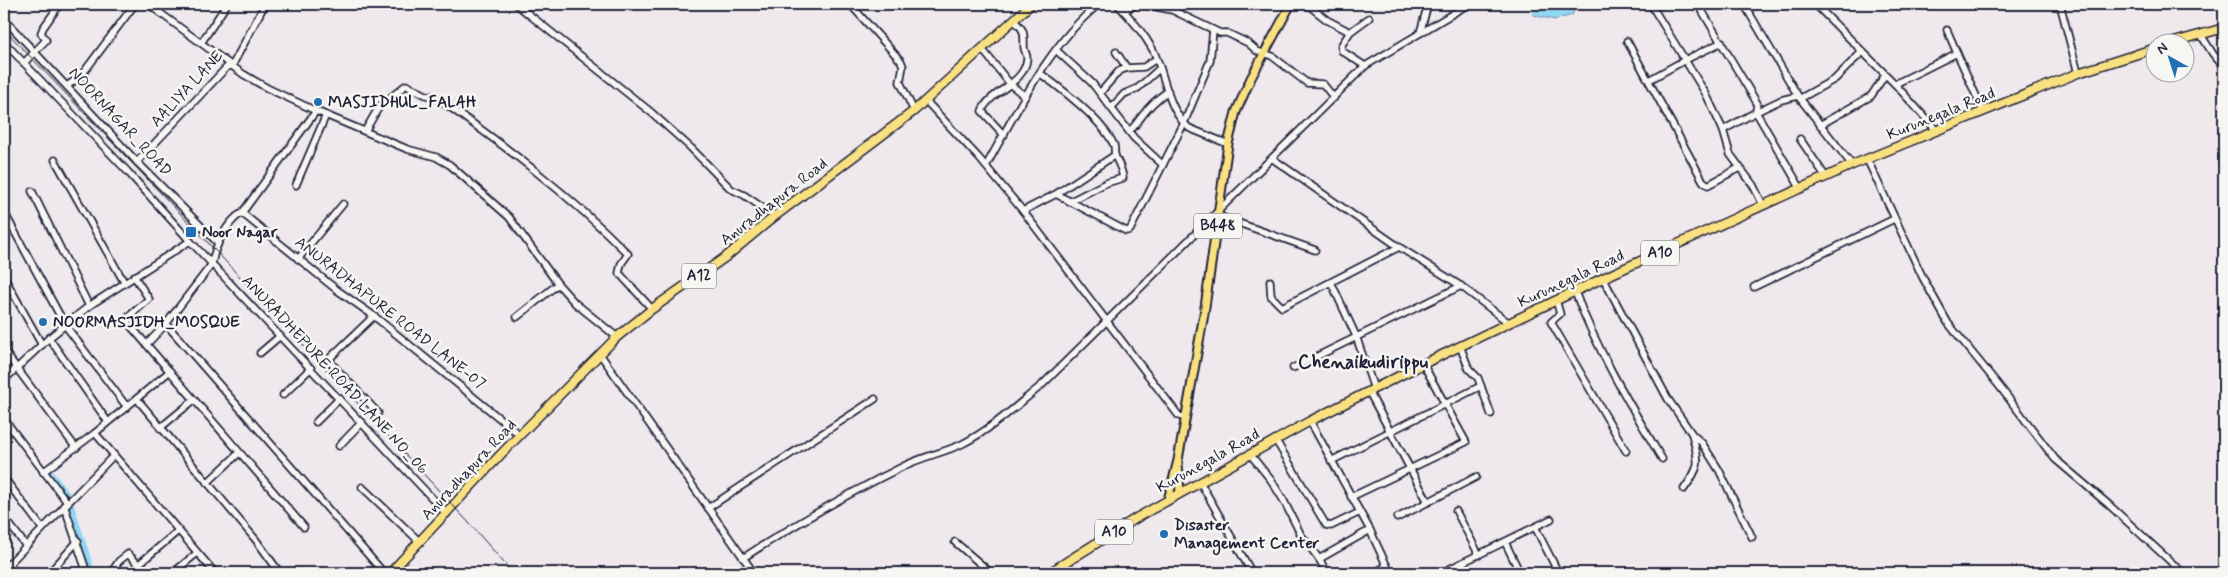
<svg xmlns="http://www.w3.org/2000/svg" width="2228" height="577" viewBox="0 0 2228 577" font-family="Mynerve,sans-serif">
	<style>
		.water { fill: #91d7f2; stroke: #658fa9 }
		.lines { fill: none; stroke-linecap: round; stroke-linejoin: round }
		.canal { stroke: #91d7f2; stroke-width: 5 }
		.minor-casing { stroke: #22223b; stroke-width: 9 }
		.major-casing { stroke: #22223b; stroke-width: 11 }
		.highway-casing { stroke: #22223b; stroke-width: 11 }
		.minor { stroke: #f6f6f2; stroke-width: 5.5 }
		.major { stroke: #f9e181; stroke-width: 7 }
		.highway { stroke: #f9e181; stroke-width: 8 }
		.rail { stroke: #22223b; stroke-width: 1 }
		.poi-dot { fill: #1f6fb2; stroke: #f6f6f2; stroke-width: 2 }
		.labels { text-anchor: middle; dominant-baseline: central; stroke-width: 5; stroke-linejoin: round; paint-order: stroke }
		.shield { fill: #f6f6f2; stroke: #626272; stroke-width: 1 }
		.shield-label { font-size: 15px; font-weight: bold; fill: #22223b }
		.street-label { font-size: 16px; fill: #22223b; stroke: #f6f6f2 }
		.poi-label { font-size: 16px; font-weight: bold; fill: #22223b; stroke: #f6f6f2; text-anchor: start }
		.quarter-label { font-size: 19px; font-weight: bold; fill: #22223b; stroke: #f6f6f2 }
	</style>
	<rect width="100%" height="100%" fill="#efe8ed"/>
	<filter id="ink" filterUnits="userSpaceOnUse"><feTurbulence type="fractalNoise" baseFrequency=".02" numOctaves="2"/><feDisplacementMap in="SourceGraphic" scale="10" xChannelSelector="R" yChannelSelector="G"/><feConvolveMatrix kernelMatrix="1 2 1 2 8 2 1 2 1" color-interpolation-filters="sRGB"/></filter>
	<g filter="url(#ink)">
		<polygon class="water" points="1527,4 1577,4 1572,15 1555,20 1533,15 1532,9"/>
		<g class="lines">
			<g class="canal">
				<polyline points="50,472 68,495"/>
				<polyline points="71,504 93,573"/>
			</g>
			<g class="minor-casing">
				<g id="minor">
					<polyline points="148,4 243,74 267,88 316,111 407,149 436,157 450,165 509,217 558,284 575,303 617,337"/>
					<polyline points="516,4 652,113 691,148 731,189 744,195 775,216"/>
					<polyline points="850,4 901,61 903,66 900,82 914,111"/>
					<path d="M1117,4c14,14 26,28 36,46 13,25 13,58 36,78l39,16"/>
					<polyline points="1142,4 1172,10 1220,33 1227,33 1248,43 1257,51 1272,56 1307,83 1323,84 1334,98"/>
					<polyline points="1307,4 1327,20 1350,32 1341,46 1342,51 1365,66"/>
					<polyline points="1651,4 1653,8 1662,4"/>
					<polyline points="1698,4 1757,103 1756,112 1723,130 1730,154 1753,185 1763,205"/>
					<polyline points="1744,4 1798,96 1852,165"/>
					<polyline points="1815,4 1895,84 1937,131"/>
					<polyline points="2060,4 2078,73"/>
					<polyline points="1653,8 1685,60 1722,42"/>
					<polyline points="1124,11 1136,4"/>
					<polyline points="4,19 137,162 218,243"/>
					<polyline points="1947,30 1957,53"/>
					<polyline points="1350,32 1369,18"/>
					<polyline points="1420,33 1428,4"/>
					<polyline points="2201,35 2213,54 2224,67"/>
					<polyline points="1627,41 1703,181 1708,185 1739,168"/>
					<polyline points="4,42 128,172 190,241"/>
					<polyline points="201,43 227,4"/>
					<polyline points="982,49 1011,85 1025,96"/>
					<polyline points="1056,50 1092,83 1134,138 1163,165"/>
					<polyline points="1116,52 1127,68"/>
					<polyline points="24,63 46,40 41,33 43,28 60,4"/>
					<path d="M1041,74c22,16 61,46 73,71 1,3 0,8 1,11 4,8 7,13 8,22l-17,5 -37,19"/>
					<polyline points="1649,80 1685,60 1706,94 1723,130"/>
					<polyline points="1895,84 1957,53 1983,111"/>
					<polyline points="67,86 81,76 135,4"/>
					<polyline points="1100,93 1119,71 1127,68 1144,67 1156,59"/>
					<polyline points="1798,96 1781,100 1756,112 1801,189"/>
					<polyline points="1801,98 1835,79 1862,52"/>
					<polyline points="926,101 979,158 1023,211 1179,416 1185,418"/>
					<polyline points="1112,107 1124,94 1138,88 1160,68"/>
					<path d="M316,111l-74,102c-15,8 -28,35 -30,51l235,250"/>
					<polyline points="1820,125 1871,96 1885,75"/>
					<path d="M365,131l14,-24 27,-22 20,10 8,1c69,48 135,98 194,158l-7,10 -2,9 33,36"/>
					<path d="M1129,131c7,-5 8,-9 13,-15 7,-10 16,-18 26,-25"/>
					<path d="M1004,135l-22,-24c8,-21 43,-26 45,-53 0,-4 -3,-7 -3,-11 0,-15 1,-17 -11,-27"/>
					<polyline points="1800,139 1826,177"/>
					<polyline points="1273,159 1399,247 1461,286 1509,323"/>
					<polyline points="1867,159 1923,278 1948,323 2000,387 2055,459 2108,504 2183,573"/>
					<polyline points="55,160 124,282"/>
					<polyline points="137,162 227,67 232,66 265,4"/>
					<path d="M986,166c31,-55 63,-122 113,-162"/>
					<polyline points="296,185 326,115"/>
					<polyline points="32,191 89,306"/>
					<polyline points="1056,194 1115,155"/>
					<polyline points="1023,211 1056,194 1126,231 1130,230 1184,123 1210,61 1213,30"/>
					<polyline points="4,212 65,325 127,407"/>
					<polyline points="242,213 337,290 374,316 520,435"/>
					<polyline points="1219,216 1315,250"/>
					<polyline points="298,259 343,204"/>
					<polyline points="134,276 149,299 128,317 128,323 304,527"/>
					<polyline points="4,277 42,345"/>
					<polyline points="1603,278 1668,399 1692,434 1702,443 1719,470 1752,537"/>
					<polyline points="1270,281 1271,296 1282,307 1399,247"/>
					<polyline points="1331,282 1356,336 1374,389"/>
					<polyline points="1754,287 1894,219"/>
					<path d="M1575,292c22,58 55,113 87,167"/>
					<polyline points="1556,300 1560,314 1551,322 1626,451"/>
					<polyline points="374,316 331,357 331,363 378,413"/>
					<polyline points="517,317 558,284"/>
					<polyline points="166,324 384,573"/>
					<polyline points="49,338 108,422"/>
					<polyline points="1460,346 1469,369 1478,378 1491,414"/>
					<polyline points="4,351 76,448"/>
					<polyline points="260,353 280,336"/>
					<polyline points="600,354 754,573"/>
					<polyline points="1293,368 1461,286"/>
					<polyline points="4,380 49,338 89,306 190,241 212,264 166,324 147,344"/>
					<polyline points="1369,392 1428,502 1397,518"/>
					<polyline points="283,395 311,368"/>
					<polyline points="137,399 256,540 280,573"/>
					<polyline points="4,419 67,502"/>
					<polyline points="1310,421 1370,530 1390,573"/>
					<polyline points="316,422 340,398"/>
					<polyline points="160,428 194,400"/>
					<polyline points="95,433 215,573"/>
					<polyline points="1275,439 1326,525 1331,526 1360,512"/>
					<polyline points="339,446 362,422"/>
					<polyline points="1250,454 1271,480 1284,501 1301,535 1319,559"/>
					<polyline points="1331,461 1481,386"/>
					<polyline points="43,472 95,433 170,371"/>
					<polyline points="4,478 42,528"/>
					<polyline points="1200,482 1252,573"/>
					<polyline points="207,483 239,453"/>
					<polyline points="362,487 420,542"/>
					<path d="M1684,489c18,-25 15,-26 8,-55"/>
					<polyline points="1351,497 1466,442 1423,364"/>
					<polyline points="1428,502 1476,477"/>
					<polyline points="64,505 87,573"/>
					<polyline points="708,508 875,399"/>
					<polyline points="1456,511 1479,555"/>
					<polyline points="4,517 26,546"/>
					<polyline points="1535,527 1557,570"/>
					<polyline points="955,542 991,573"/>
					<polyline points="1505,542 1520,573"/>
					<path d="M743,558c51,-33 104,-64 159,-91 19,-10 41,-14 60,-23 30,-15 54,-38 80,-59l323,-319 104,-62"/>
					<polyline points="9,564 17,573"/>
					<polyline points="139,564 178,531"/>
					<polyline points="4,569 114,455"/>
					<polyline points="49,573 78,541"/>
					<polyline points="114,573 113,570 119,561 128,554 147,573"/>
					<polyline points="173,573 197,553"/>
					<polyline points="1327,573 1319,559 1370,530"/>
					<polyline points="1373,573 1387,566"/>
					<polyline points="1441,573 1551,519"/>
				</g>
			</g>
			<g class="major-casing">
				<g id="major">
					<polyline points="1178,463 1180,493"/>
					<polyline points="1168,500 1178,460 1204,314 1228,144 1236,112 1251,78 1291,4"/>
				</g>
			</g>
			<g class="highway-casing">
				<g id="highway">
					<polyline points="2174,42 2224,28"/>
					<polyline points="390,573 503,452 617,337 652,309 727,256 775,216 914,111 1031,4"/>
					<polyline points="1049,573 1138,517 1310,421 1423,364 1603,278 1852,165 2078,73 2156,48"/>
				</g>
			</g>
			<use href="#minor" class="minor"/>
			<use href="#major" class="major"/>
			<use href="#highway" class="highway"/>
			<polyline class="rail" points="4,29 214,249 470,524 513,573"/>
		</g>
	</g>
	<g class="poi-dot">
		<circle cx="318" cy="102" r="5"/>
		<rect x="185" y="226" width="12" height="12" rx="2.5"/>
		<circle cx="43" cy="322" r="5"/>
		<circle cx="1164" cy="534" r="5"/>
	</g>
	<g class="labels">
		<g class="shield">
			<rect x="1194" y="213.5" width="48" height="25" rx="4"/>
			<rect x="1641" y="240.5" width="38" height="25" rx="4"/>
			<rect x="681.5" y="263.5" width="35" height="25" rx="4"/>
			<rect x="1095" y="519.5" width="38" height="25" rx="4"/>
		</g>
		<g class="shield-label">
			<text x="1218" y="226">B448</text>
			<text x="1660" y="253">A10</text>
			<text x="699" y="276">A12</text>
			<text x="1114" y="532">A10</text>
		</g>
		<g class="street-label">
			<text transform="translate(187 89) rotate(-47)">AALIYA LANE</text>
			<text transform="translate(1941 114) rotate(-22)">Kurunegala Road</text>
			<text transform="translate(120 122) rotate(47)">NOORNAGAR_ROAD</text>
			<text transform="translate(774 202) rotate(-38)">Anuradhapura Road</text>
			<text transform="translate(1571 279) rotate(-25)">Kurunegala Road</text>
			<text transform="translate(390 313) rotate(38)">ANURADHAPURE ROAD LANE-07</text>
			<text transform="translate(335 375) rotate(47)">ANURADHEPURE ROAD LANE NO_06</text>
			<text transform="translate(1208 461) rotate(-29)">Kurunegala Road</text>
			<text transform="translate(469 470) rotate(-47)">Anuradhapura Road</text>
		</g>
		<g class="poi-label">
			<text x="328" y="102">MASJIDHUL_FALAH</text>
			<text x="202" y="232">Noor Nagar</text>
			<text x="53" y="322">NOORMASJIDH_MOSQUE</text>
			<text x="1174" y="525">Disaster<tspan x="1174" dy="18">Management Center</tspan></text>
		</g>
		<g class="quarter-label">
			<text x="1363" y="362">Chenaikudirippu</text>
		</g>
	</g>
	<rect width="2228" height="577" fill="none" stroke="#f6f6f2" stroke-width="20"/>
	<rect x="10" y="10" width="2208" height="557" fill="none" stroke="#22223b" stroke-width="2" filter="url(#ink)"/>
	<g transform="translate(2170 58) rotate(321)"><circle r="24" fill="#f6f6f2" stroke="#a1a1a9"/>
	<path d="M0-4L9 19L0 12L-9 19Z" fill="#1f6fb2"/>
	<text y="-8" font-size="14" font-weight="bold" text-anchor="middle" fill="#22223b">N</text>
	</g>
</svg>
